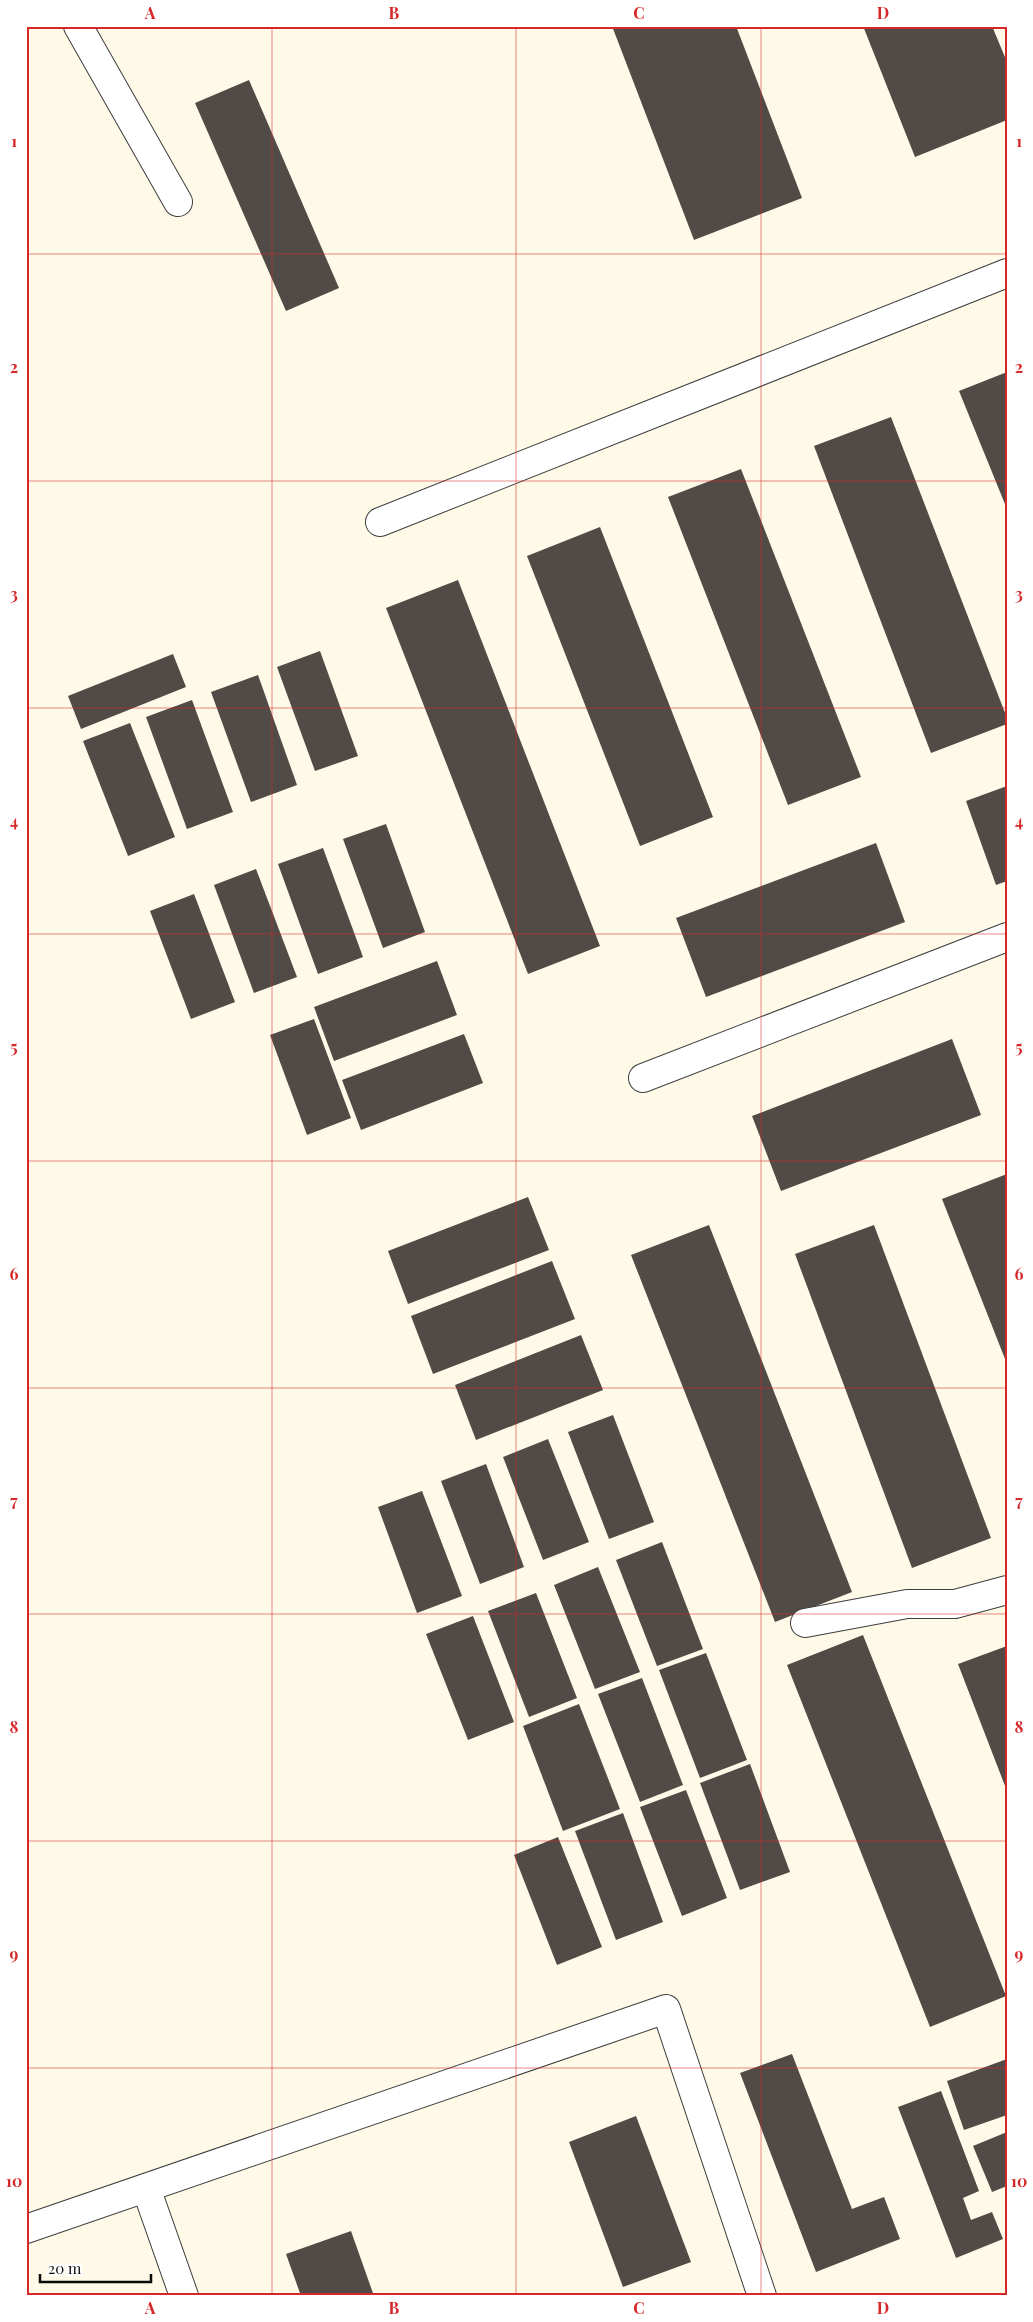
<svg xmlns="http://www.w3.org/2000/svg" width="1033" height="2322" viewBox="0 0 1033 2322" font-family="'Playfair Display',serif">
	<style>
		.building { fill: #514b47 }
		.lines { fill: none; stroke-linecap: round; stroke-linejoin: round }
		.minor-casing { stroke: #3d3d3d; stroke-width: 30 }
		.minor { stroke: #fff; stroke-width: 28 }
		.grid { fill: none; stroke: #d62828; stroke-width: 1; stroke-opacity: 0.55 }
		.neatline { fill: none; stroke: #d62828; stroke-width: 2 }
		.grid-label { font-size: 16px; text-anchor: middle; font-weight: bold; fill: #d62828 }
	</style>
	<rect width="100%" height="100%" fill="#fefae7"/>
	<g class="building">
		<polygon points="612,26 736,26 802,198 694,240"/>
		<polygon points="863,26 992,26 1007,62 1007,120 915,157"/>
		<polygon points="249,80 339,288 286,311 195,103"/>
		<polygon points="1007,372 1007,509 959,391"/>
		<polygon points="891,417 1007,718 1007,724 931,753 814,446"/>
		<polygon points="741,469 861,777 788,805 668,497"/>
		<polygon points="600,527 713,817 640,846 527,556"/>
		<polygon points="458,580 600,946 528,974 386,608"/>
		<polygon points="320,651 358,756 315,771 277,667"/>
		<polygon points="173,654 186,687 81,729 68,696"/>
		<polygon points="258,675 297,785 251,802 211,692"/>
		<polygon points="192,700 233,812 187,829 146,717"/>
		<polygon points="130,723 175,837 128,856 83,741"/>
		<polygon points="1007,786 1007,881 996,885 966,801"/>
		<polygon points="386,824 425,932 383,948 343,839"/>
		<polygon points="876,843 905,922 706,997 676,918"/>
		<polygon points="323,848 363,957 318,974 278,864"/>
		<polygon points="256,869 297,977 254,993 214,885"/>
		<polygon points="194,894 235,1002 191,1019 150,911"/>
		<polygon points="437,961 457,1015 334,1061 314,1007"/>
		<polygon points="314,1019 351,1118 307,1135 270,1035"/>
		<polygon points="464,1034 483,1083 361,1130 342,1080"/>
		<polygon points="952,1039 981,1115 781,1191 752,1116"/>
		<polygon points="1007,1174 1007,1364 942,1199"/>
		<polygon points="528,1197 549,1250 408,1304 388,1251"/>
		<polygon points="709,1225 852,1592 775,1622 631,1255"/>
		<polygon points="874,1225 991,1538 912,1568 795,1254"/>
		<polygon points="552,1261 575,1319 433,1374 411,1316"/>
		<polygon points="581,1335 603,1390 476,1440 455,1385"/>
		<polygon points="613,1415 654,1522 609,1539 568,1432"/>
		<polygon points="548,1439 589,1542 543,1560 503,1457"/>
		<polygon points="486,1464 524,1567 480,1584 441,1481"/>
		<polygon points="422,1491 462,1596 417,1613 378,1507"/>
		<polygon points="662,1542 703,1649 657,1666 616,1560"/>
		<polygon points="598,1567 640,1672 595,1689 554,1585"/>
		<polygon points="536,1593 577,1698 529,1717 488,1611"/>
		<polygon points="473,1616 514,1722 468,1740 426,1634"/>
		<polygon points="863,1635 1006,1996 930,2027 787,1665"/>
		<polygon points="1007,1646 1007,1791 958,1664"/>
		<polygon points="706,1653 747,1760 700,1778 659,1670"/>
		<polygon points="642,1678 683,1785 640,1802 598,1694"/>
		<polygon points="579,1704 620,1809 563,1831 523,1726"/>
		<polygon points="750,1764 790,1872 740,1890 700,1783"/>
		<polygon points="686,1790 727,1898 682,1916 640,1807"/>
		<polygon points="623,1813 663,1922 616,1940 575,1831"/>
		<polygon points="558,1837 602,1947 557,1965 514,1855"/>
		<polygon points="792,2054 852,2209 884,2197 900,2239 816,2272 740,2073"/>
		<polygon points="1007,2059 1007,2115 964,2130 947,2081"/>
		<polygon points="941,2091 979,2191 963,2198 971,2220 992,2212 1003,2239 956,2258 898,2107"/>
		<polygon points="636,2116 691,2262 623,2287 569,2142"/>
		<polygon points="1007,2132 1007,2186 992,2192 973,2146"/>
		<polygon points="351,2231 374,2296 301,2296 286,2254"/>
	</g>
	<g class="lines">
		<g class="minor-casing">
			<g id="minor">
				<polyline points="78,26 178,202"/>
				<polyline points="380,522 1007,273"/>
				<polyline points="643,1078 1007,937"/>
				<polyline points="805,1623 907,1604 955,1604 1007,1590"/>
				<polyline points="146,2188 184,2296"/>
				<polyline points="26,2229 666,2009 762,2296"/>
			</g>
		</g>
		<use href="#minor" class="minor"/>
	</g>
	<path class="grid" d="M272,26v2270M516,26v2270M761,26v2270M26,254h981M26,481h981M26,708h981M26,934h981M26,1161h981M26,1388h981M26,1614h981M26,1841h981M26,2068h981"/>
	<rect width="1033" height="2322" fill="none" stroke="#ffffff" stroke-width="55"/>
	<path d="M40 2274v8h111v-8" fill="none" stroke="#0a0a0a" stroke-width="2.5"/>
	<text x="48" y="2274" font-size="15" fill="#0a0a0a" stroke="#ffffff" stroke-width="4" paint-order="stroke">20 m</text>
	<rect x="28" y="28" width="978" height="2266" class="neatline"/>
	<g class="grid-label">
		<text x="150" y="19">A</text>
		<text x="394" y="19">B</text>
		<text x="639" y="19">C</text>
		<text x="883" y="19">D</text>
		<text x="14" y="147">1</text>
		<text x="1019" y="147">1</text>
		<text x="14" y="373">2</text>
		<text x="1019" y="373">2</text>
		<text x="14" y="600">3</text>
		<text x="1019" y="600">3</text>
		<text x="14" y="827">4</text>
		<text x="1019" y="827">4</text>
		<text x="14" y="1053">5</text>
		<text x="1019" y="1053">5</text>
		<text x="14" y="1280">6</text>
		<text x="1019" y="1280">6</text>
		<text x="14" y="1507">7</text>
		<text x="1019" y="1507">7</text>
		<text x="14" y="1733">8</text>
		<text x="1019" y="1733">8</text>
		<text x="14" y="1960">9</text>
		<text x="1019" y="1960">9</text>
		<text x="14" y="2187">10</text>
		<text x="1019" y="2187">10</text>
		<text x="150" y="2314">A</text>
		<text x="394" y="2314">B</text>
		<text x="639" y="2314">C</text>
		<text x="883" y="2314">D</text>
	</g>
</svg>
